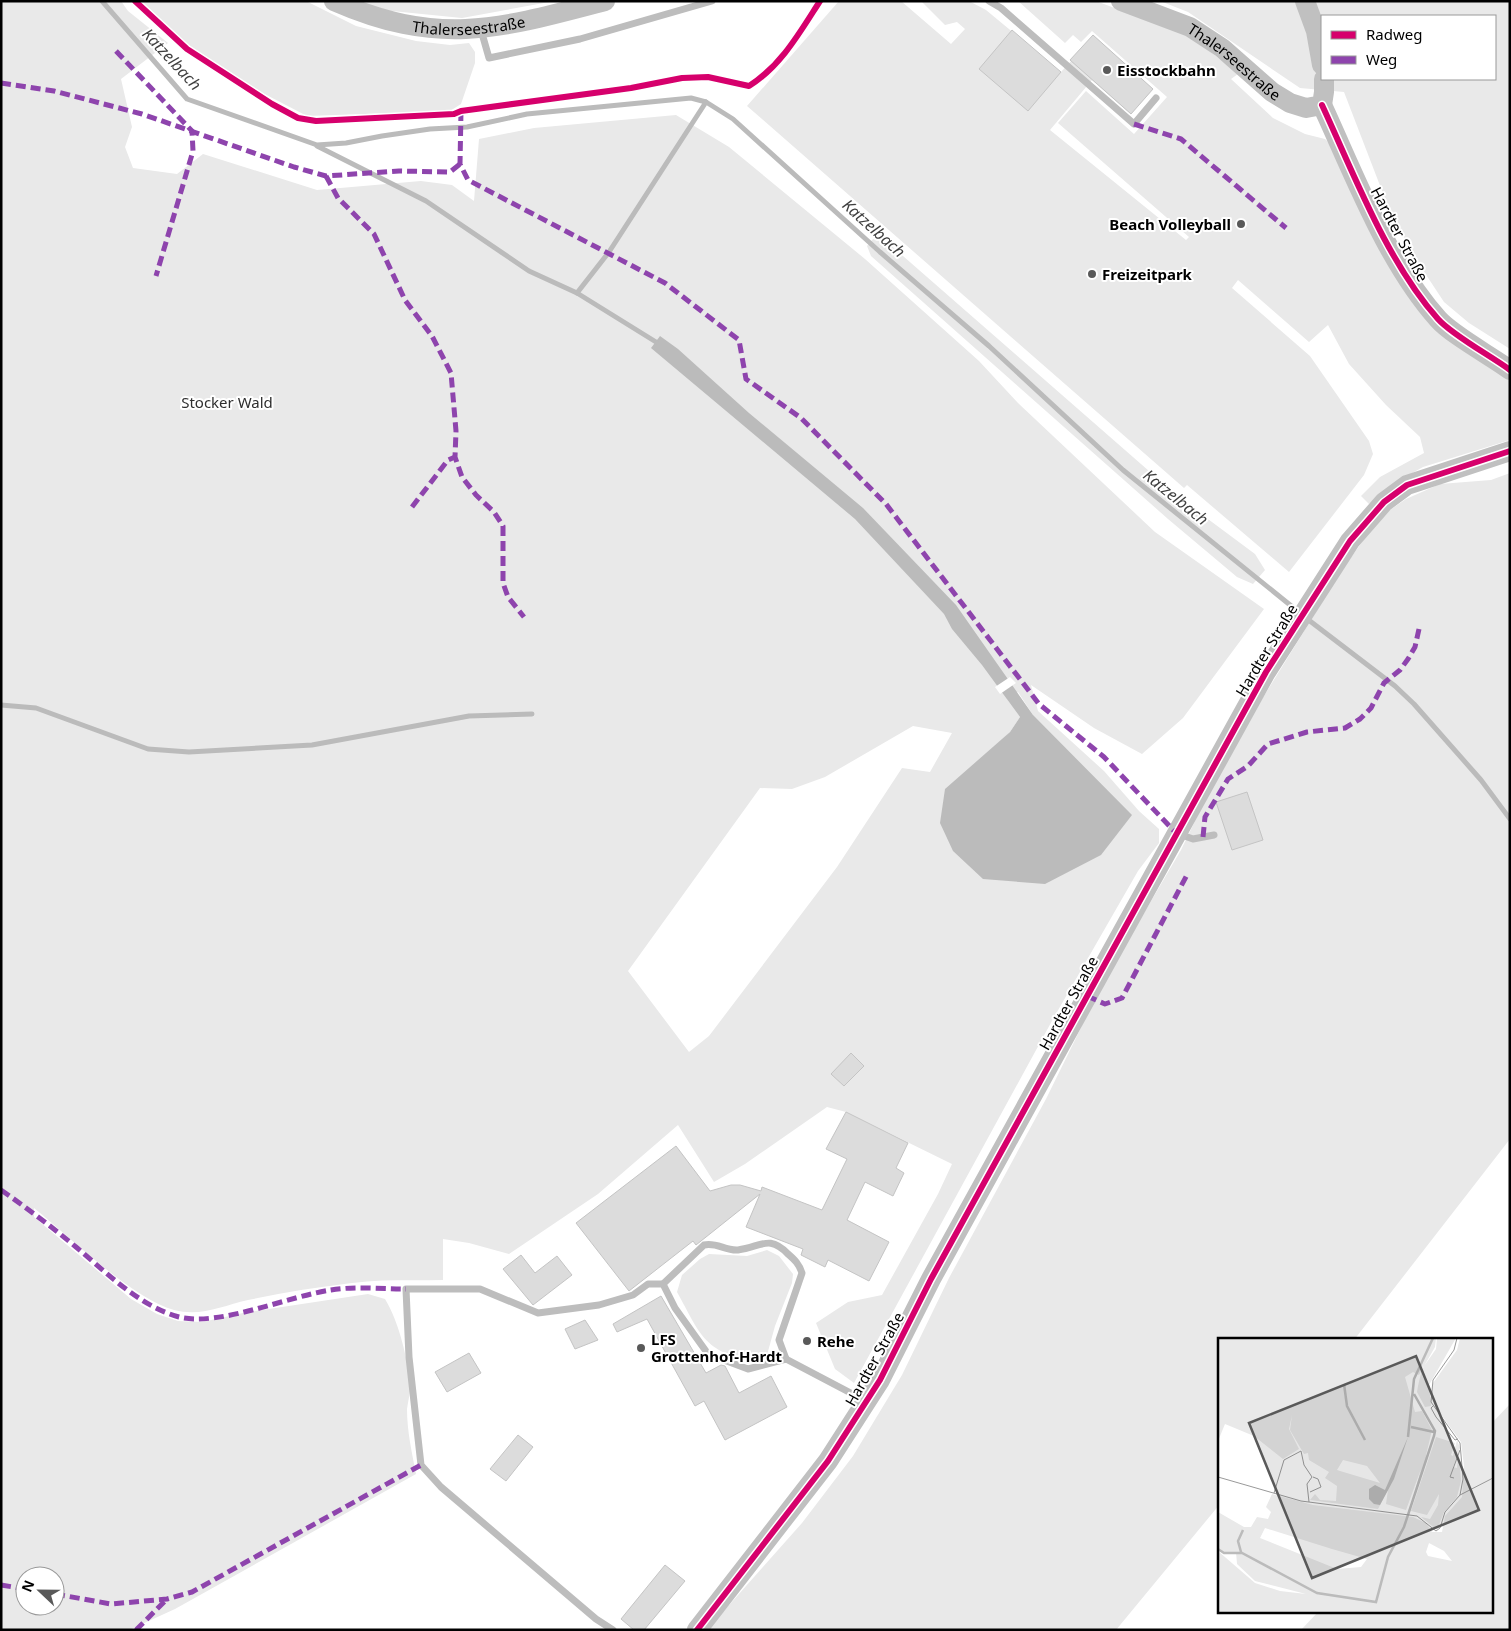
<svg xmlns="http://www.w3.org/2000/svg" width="1511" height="1631" viewBox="0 0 1511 1631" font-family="'Noto Sans',sans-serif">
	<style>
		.green { fill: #e9e9e9; fill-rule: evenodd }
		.water { fill: #bbb }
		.pier { fill: #fff }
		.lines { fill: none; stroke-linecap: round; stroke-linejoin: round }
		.stream { stroke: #bbb; stroke-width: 5 }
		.building { fill: #dcdcdc; stroke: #c4c4c4 }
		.lane { stroke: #bdbdbd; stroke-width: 7 }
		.secondary { stroke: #c0c0c0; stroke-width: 20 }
		.quiet { stroke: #8e44ad; stroke-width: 5; stroke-dasharray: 10 5; stroke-linecap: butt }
		.cycleway-casing { stroke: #fff; stroke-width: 9 }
		.cycleway { stroke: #d6006c; stroke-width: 6 }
		.poi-dot { fill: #595959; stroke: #fff; stroke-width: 2 }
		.labels { text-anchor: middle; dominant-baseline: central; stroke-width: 4; stroke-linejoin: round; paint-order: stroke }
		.street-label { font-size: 15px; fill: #000; stroke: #fff }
		.poi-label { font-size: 15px; font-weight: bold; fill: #000; stroke: #fff; text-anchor: start }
		.park-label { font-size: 15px; fill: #2e2e2e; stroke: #fff }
		.water-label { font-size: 16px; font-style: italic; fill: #3f3f3f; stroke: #fff }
		.inset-river { fill: none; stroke: #bbb; stroke-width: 2.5 }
		.inset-road { fill: none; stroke: #999; stroke-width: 1 }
		.view { fill: #595959; fill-opacity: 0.15; stroke: #595959; stroke-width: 2.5 }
		.inset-edge { fill: none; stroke: #000; stroke-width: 2.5 }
	</style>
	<rect width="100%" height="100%" fill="#fff"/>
	<g class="green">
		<path d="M1,1h120l7,10 40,32 -47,36 11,48 -7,20 8,21 44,6 26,-20 114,36 104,-9 31,4 22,16 5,-62 55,-11 142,-13 53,32 136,112 114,102 39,42 137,129 109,77 -81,109 -41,36 -48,-26 -63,-43 7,26 66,60 35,40 20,18v14l-21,28 -85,148 -199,364 -19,-14 -19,-46 32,-21 34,-7 56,-101 14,-30 -106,-52 -19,-5 -82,57 -31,18 -36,-57 -80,69 -89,60 -40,-11 -26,-4v41c-30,1 -61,-1 -91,3 -35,4 -70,10 -104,17 -26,6 -47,17 -74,10 -43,-12 -104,-73 -140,-102v9l97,82 26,15 21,7 24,1 41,-9 125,-19 17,5c14,23 23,60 25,88 0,7 -2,15 -3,22 0,22 5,44 9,65l-241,135 -46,21h-128zM1018,692l15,23 -44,38 21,-21 10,-15 -13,-18zM913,726l39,7 -22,39 -28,-4 -65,99 -128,169 -20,16 -61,-81 132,-183 32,1 33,-12zM25,1576h30v30h-30z"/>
		<polygon points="141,1 306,1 356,26 416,41 450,45 469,43 475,52 475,63 461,104 450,111 307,116 255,89 187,44"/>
		<polygon points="360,1 555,1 462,18 382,10"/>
		<polygon points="839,1 901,1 951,44 965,29 957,22 945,25 921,1 969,1 986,10 1061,72 1094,36 1153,89 1131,114 1092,80 1050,130 1186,240 1189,237 1058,123 1086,91 1134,134 1167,97 1092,31 1081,42 1073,35 1065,43 1018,1 1096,1 1186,35 1202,45 1238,74 1231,79 1273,118 1305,134 1325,139 1339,152 1393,267 1510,378 1510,440 1423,467 1398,481 1369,504 1361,496 1380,477 1424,453 1420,437 1386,405 1349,364 1328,325 1309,342 1238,280 1232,288 1310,356 1369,441 1373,454 1364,475 1289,572 1187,485 1184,488 747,106"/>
		<path d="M1160,1h350v348l-41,-26 -25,-21 -33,-50 -27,-56 -40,-104 -44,-4 -112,-76zM1322,16h173v63h-173z"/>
		<polygon points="873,239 887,242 1181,499 1255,554 1265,570 1253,584 1237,577 1168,519 871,256 867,246"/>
		<polygon points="1510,473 1510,1139 1354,1340 1220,1340 1220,1504 1116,1630 707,1630 802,1523 853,1456 902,1375 949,1278 1046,1099 1103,983 1181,850 1225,759 1342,570 1380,517 1406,499 1440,484 1491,480"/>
		<path d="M767,1250l12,6 14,18 -1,9 -17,43 -8,29 -12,8c-53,-13 -54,-28 -78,-71l5,-17 18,-16 9,-5 38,2z"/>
		<polygon points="1510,1404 1510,1630 1301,1630 1318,1612 1492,1612 1492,1423"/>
	</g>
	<polygon class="water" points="660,336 678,349 749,413 863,508 956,605 1033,715 1132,815 1101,855 1045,884 983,879 953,851 940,823 945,789 1010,732 1020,717 982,665 952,629 944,614 855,519 651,348"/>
	<polygon class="pier" points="1010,677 1016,683 1000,694 995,687"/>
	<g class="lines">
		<g class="stream">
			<polyline points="102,1 187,99 317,145 346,143 382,136 430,129 467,127 527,114 691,98 706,102 733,119 880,252 989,346 1123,470 1300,613"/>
			<polyline points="317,146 426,201 529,271 577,293 656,342"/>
			<polyline points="577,293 609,252 706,102"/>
			<polyline points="1306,618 1395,686 1414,704 1481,780 1510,819"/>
			<polyline points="1,705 36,708 148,749 189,752 312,745 469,716 532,714"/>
		</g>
	</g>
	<g class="building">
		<polygon points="1012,30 1061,72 1028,111 979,69"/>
		<polygon points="1093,35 1153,89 1131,114 1070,60"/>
		<polygon points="1247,792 1263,840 1232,850 1216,802"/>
		<polygon points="851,1053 864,1066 844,1086 831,1074"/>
		<polygon points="846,1112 908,1143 896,1168 904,1173 893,1196 865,1182 847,1220 889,1242 869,1281 828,1260 825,1267 801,1255 803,1249 746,1227 760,1194 696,1245 693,1241 629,1291 576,1223 676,1146 710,1191 731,1185 740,1185 761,1191 762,1187 822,1210 847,1159 826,1149"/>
		<polygon points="521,1255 535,1273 557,1256 572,1275 533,1305 503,1269"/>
		<polygon points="661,1296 706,1373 721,1365 725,1366 739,1393 771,1376 787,1407 725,1440 704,1401 695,1406 647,1319 617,1332 613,1324"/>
		<polygon points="585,1320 598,1340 575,1349 565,1329"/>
		<polygon points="469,1353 481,1373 447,1392 435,1372"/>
		<polygon points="518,1435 533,1447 506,1481 490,1469"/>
		<polygon points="665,1565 685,1581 644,1630 634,1630 621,1619"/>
	</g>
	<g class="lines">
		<g class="lane">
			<polyline points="989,1 1001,8 1134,124 1156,98"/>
			<polyline points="481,30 489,58 580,39 712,1"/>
			<polyline points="1179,834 1193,839 1214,835"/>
			<path d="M663,1284l41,-39c13,-3 21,6 34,5 23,-3 31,-16 50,4 7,6 11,10 14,19l-23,67 7,19"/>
			<polyline points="613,1630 596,1619 441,1487 421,1465 409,1357 406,1289 480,1289 538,1313 599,1305 633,1295 648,1284 663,1284 675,1308 708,1354 748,1369 786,1359 864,1400"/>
		</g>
		<g class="secondary">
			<path id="s1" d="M334,1c105,46 165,28 271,0"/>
			<path id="s2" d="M1121,1l69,26 32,21 50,44 18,11 16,5 16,-3 2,-13v-13"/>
			<polyline points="1305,1 1316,31 1322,65"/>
			<path d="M1322,105c32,69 65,157 116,214 14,16 53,37 72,51"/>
			<polyline points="697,1630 828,1461 880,1380 931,1279 1266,672 1350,541 1384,502 1407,485 1510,451"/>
		</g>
		<g class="quiet">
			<polyline points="116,51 192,131 193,151 156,276"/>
			<polyline points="1,83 54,91 142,114 294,167 326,176 399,171 450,172 460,164"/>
			<polyline points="461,111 460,164 468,180 665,283 739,340 746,379 801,418 886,504 1039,704 1104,757 1176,833"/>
			<polyline points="1134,124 1181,139 1286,228"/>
			<polyline points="326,176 338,198 374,234 405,300 432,336 451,373 456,431 455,457 462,477 476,495 494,512 503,526 503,583 508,597 524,617"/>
			<polyline points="412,507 448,460 455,457"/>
			<polyline points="1203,837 1205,817 1228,779 1248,766 1268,744 1307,732 1345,728 1360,719 1371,708 1384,683 1400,670 1408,659 1415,647 1419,629"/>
			<polyline points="1087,996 1105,1004 1122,998 1188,873"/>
			<path d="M1,1190c26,18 51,37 75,57 31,26 63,59 103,70 40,10 110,-21 152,-27 24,-4 51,-1 75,-1"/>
			<polyline points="1,1585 25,1589"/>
			<polyline points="55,1594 111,1604 167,1599 192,1592 421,1465"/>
			<polyline points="136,1630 167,1599"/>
		</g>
		<g class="cycleway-casing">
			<g id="cycleway">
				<path d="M135,1l52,48 85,55 26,14 18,3 138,-7 7,-3 170,-23 51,-10 26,-1 41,9c32,-20 51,-54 71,-85"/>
				<path d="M1322,105c32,69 65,157 116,214 14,16 53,37 72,51"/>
				<polyline points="697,1630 828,1461 880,1380 931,1279 1266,672 1350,541 1384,502 1407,485 1510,451"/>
			</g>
		</g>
		<use href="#cycleway" class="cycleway"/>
	</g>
	<g class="poi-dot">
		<circle cx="1107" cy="70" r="5"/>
		<circle cx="1241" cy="224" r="5"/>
		<circle cx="1092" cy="274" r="5"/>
		<circle cx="807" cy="1341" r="5"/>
		<circle cx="641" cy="1348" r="5"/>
	</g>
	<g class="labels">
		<g class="street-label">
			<text stroke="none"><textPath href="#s1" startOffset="139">Thalerseestraße</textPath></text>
			<text stroke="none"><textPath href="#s2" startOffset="130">Thalerseestraße</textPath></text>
			<text transform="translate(1400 234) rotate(62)">Hardter Straße</text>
			<text transform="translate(1266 650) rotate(-59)">Hardter Straße</text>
			<text transform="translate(1068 1003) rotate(-61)">Hardter Straße</text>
			<text transform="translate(874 1359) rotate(-61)">Hardter Straße</text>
		</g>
		<g class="poi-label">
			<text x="1117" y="70">Eisstockbahn</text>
			<text x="1231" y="224" text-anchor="end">Beach Volleyball</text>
			<text x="1102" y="274">Freizeitpark</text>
			<text x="651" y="1339">LFS<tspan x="651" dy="17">Grottenhof-Hardt</tspan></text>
			<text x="817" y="1341">Rehe</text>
		</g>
		<g class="park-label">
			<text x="227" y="402">Stocker Wald</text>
		</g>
		<g class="water-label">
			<text transform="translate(172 59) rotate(47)">Katzelbach</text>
			<text transform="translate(874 228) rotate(42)">Katzelbach</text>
			<text transform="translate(1176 497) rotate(39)">Katzelbach</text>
		</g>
	</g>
	<g transform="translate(1218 1338)">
		<rect width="275" height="275" fill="#fff"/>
		<path d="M0,0h218l-1,9 -16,28 -6,-3 -8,5 10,35 7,-1 10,19 -6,25 2,2 -18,52 11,-40 -15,41 -20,-6 2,-14 -10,19 -68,-9 5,-6 5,6 16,1 1,-15 -12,-8 4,-6 -20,-12 -1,-7 -4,1 -14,-24 2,-15 -3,14 10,20 -16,10 -29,-23 -29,-12 -7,17zM125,122l24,6 13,17 -40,-12 -3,-1zM219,0h19l-27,47 2,21 -6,1 -8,-15 1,-6 4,-17 14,-20zM242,0h33v275h-275v-62l37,32 25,8 26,3 -51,-13 -18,-17 -1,-12 -12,1 -6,-6v-35l26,15h7l6,-10 11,2 3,-7 -5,-5 6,-13 41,11 100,12 13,6 6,9h10l3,-16 17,-19 2,-31 -3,-24 -22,-30 -8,-17 2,-12 24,-33zM47,190l67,21 35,10 -6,8 -24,2 -77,-31zM211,205l15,8 8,10 -24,-5 -2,-4zM218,99l19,6 -4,12 2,1 4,-16 3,8 -7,19 4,1 2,-17 2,30 -4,16 -13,15 -7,18 -16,-13 9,2 8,-14 1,-11 -12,21 -16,-4z" fill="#e9e9e9" fill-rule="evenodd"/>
		<path d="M190,99l-14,42 -14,26 -6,-1 -5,-5v-10l6,-4 10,5z" fill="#bbb"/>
		<path class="inset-river" d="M126,46l3,22 18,34M193,89l23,5M190,99l6,-58 19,-41M0,211l6,4h18l75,40 59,9 12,-45 16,-30 30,-91 1,-5 -21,-37M23,214l-3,-11 5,-11"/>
		<path class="inset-road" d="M239,0l-3,12 -21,30 -2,22 29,41 3,36 -3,16 33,-17M215,68l-2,2 5,9 19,23 3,-1M0,139l83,24 116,15 19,15 4,-3 5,-16 15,-17M236,140l-4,-1 10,-27M92,154l11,-5 -3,-8 -5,-2M56,155l10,-33 17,-9 3,14 8,12 -5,7 2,18"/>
		<path class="view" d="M198,18l63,154 -167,68 -63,-155z"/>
		<rect width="275" height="275" class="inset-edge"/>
	</g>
	<rect width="1511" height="1631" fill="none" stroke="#000000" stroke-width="5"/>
	<rect x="1321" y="15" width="175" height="65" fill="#ffffff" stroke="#999999"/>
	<rect x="1331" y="31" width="25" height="8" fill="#d6006c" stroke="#999999"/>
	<text x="1366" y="40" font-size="15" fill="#000000">Radweg</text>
	<rect x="1331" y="56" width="25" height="8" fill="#8e44ad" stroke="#999999"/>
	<text x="1366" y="65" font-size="15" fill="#000000">Weg</text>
	<g transform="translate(40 1591) rotate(292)"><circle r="24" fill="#ffffff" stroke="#999999"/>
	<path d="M0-4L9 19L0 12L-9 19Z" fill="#595959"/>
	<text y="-8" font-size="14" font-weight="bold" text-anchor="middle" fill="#000000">N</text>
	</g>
</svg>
